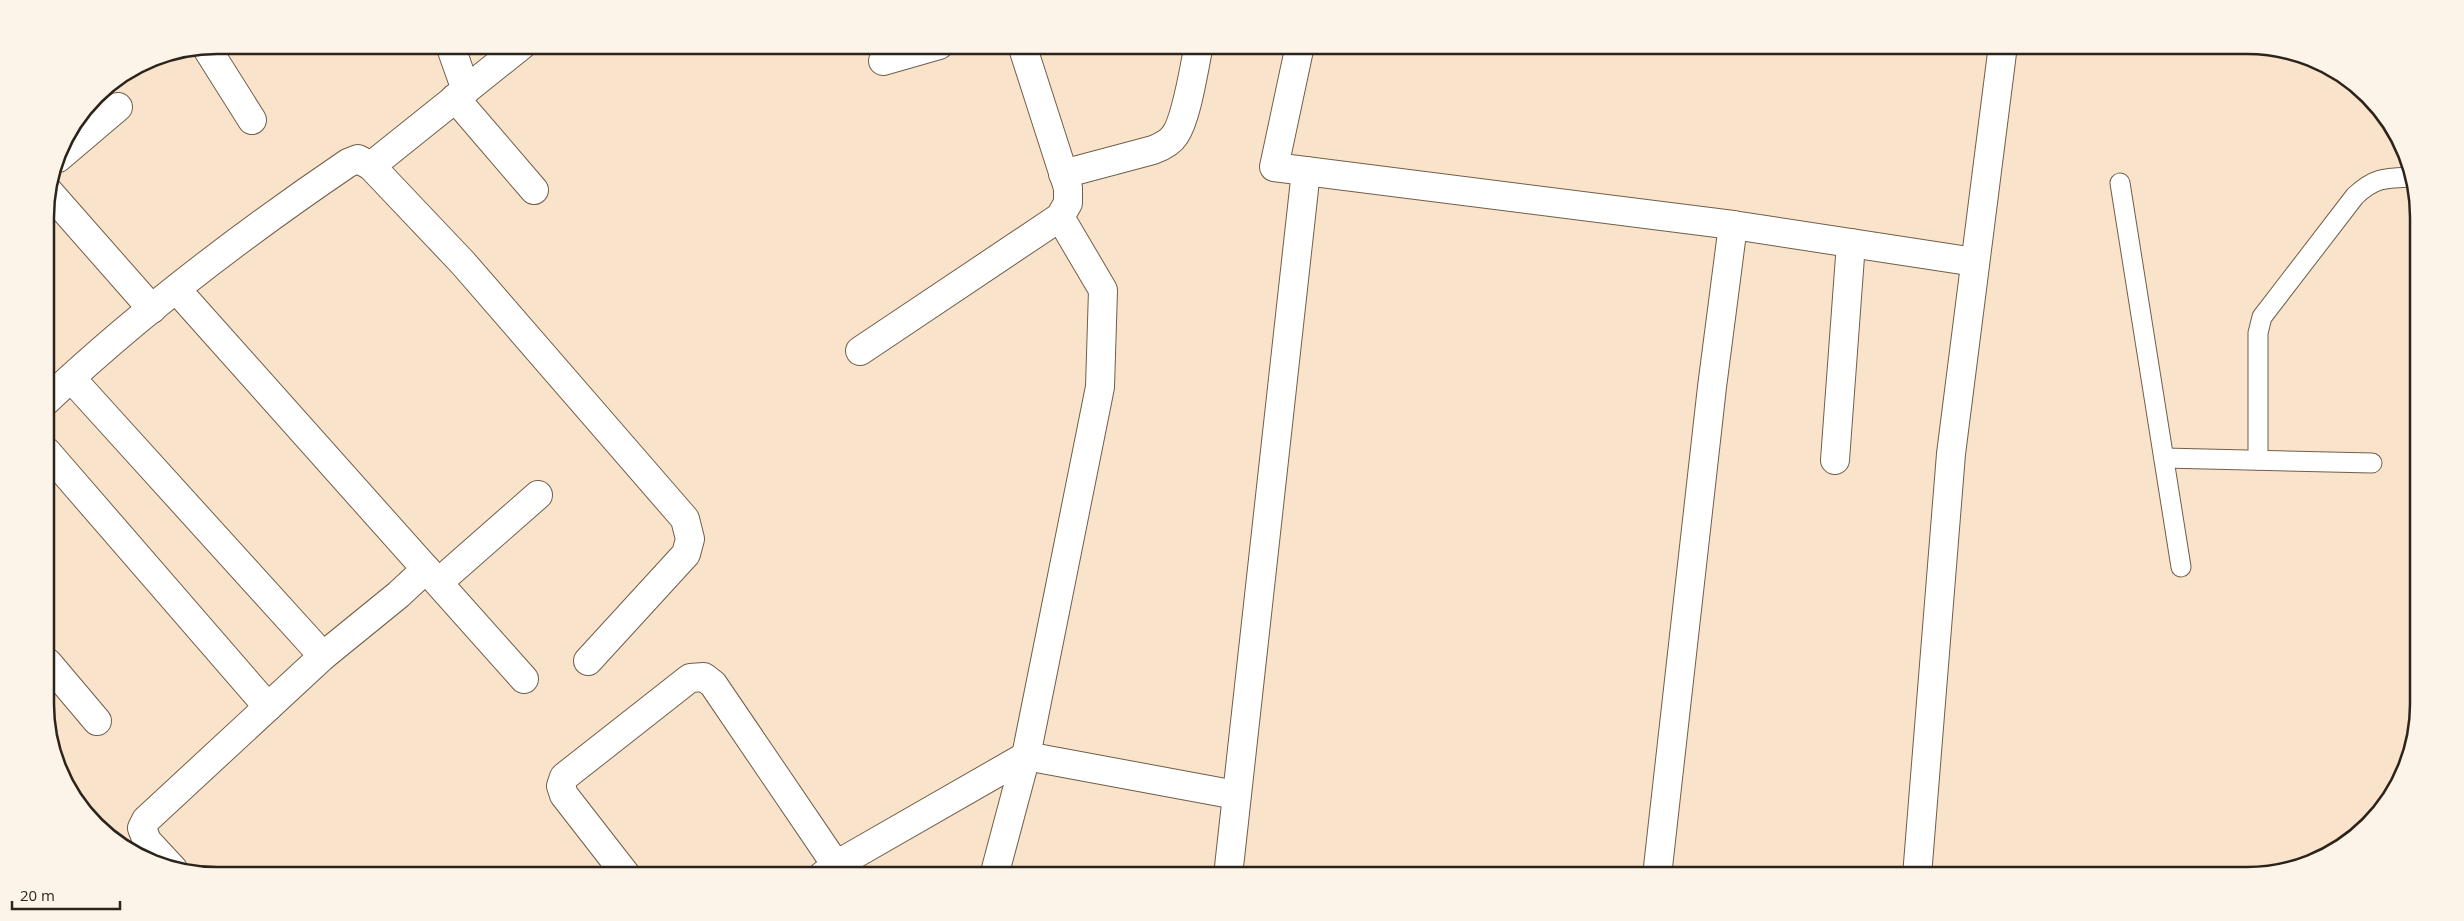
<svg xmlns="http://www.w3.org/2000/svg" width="2464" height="921" viewBox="0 0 2464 921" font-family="'Open Sans',sans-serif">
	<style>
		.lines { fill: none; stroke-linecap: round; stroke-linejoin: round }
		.lane-casing { stroke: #715e49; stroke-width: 21 }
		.street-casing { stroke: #715e49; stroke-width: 30 }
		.lane { stroke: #fff; stroke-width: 19 }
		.street { stroke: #fff; stroke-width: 28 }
		.rim { fill: none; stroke: #2c241b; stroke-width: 2.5 }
	</style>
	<rect width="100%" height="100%" fill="#fae3cb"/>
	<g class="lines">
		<g class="lane-casing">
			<g id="lane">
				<polyline points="2120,183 2181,567"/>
				<polyline points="2164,458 2372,463"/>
				<path d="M2258,460v-127l4,-16 93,-121c20,-19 31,-18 57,-19"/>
			</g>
		</g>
		<g class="street-casing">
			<g id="street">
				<polyline points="450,45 466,90"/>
				<polyline points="1300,45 1274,167 1733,225 1975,262"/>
				<polyline points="206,47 252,120"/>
				<polyline points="883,61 939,45"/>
				<polyline points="455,98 534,190"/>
				<polyline points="58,158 118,107"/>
				<polyline points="371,166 522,45"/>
				<path d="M1063,174l90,-24c8,-3 17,-7 22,-15 12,-17 19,-68 24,-90"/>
				<polyline points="49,192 152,309"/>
				<polyline points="177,290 524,679"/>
				<polyline points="860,351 1060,217 1068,203 1068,188 1022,45"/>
				<polyline points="71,378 323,656"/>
				<path d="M46,401c93,-88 196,-166 302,-238l10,-4 13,7 92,97 222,256 5,20 -4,15 -98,107"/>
				<polyline points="47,452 268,707"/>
				<polyline points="1835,460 1851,243"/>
				<polyline points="439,582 538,495"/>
				<polyline points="48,663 97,721"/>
				<polyline points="173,869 147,841 142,828 146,820 323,656 398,595 426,569"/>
				<polyline points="627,876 564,795 561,786 564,777 690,678 704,677 713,684 836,865"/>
				<polyline points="822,876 836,865 1026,756 1236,795"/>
				<polyline points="994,876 1026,756 1100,387 1103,290 1060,217"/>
				<polyline points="1228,876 1306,171"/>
				<polyline points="1657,876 1712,387 1733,225"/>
				<polyline points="1917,876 1951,454 2003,45"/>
			</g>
		</g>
		<use href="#lane" class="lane"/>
		<use href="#street" class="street"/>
	</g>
	<path d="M0 0H2464V921H0ZM217 54H2247A163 163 0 0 1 2410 217V704A163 163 0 0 1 2247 867H217A163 163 0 0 1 54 704V217A163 163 0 0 1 217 54Z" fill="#fcf3e9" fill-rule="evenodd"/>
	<path class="rim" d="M217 54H2247A163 163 0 0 1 2410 217V704A163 163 0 0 1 2247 867H217A163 163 0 0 1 54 704V217A163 163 0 0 1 217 54Z"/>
	<path d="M12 901v8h108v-8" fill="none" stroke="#2c241b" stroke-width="2.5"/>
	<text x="20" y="901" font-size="15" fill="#2c241b" stroke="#fcf3e9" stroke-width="4" paint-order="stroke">20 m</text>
</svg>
